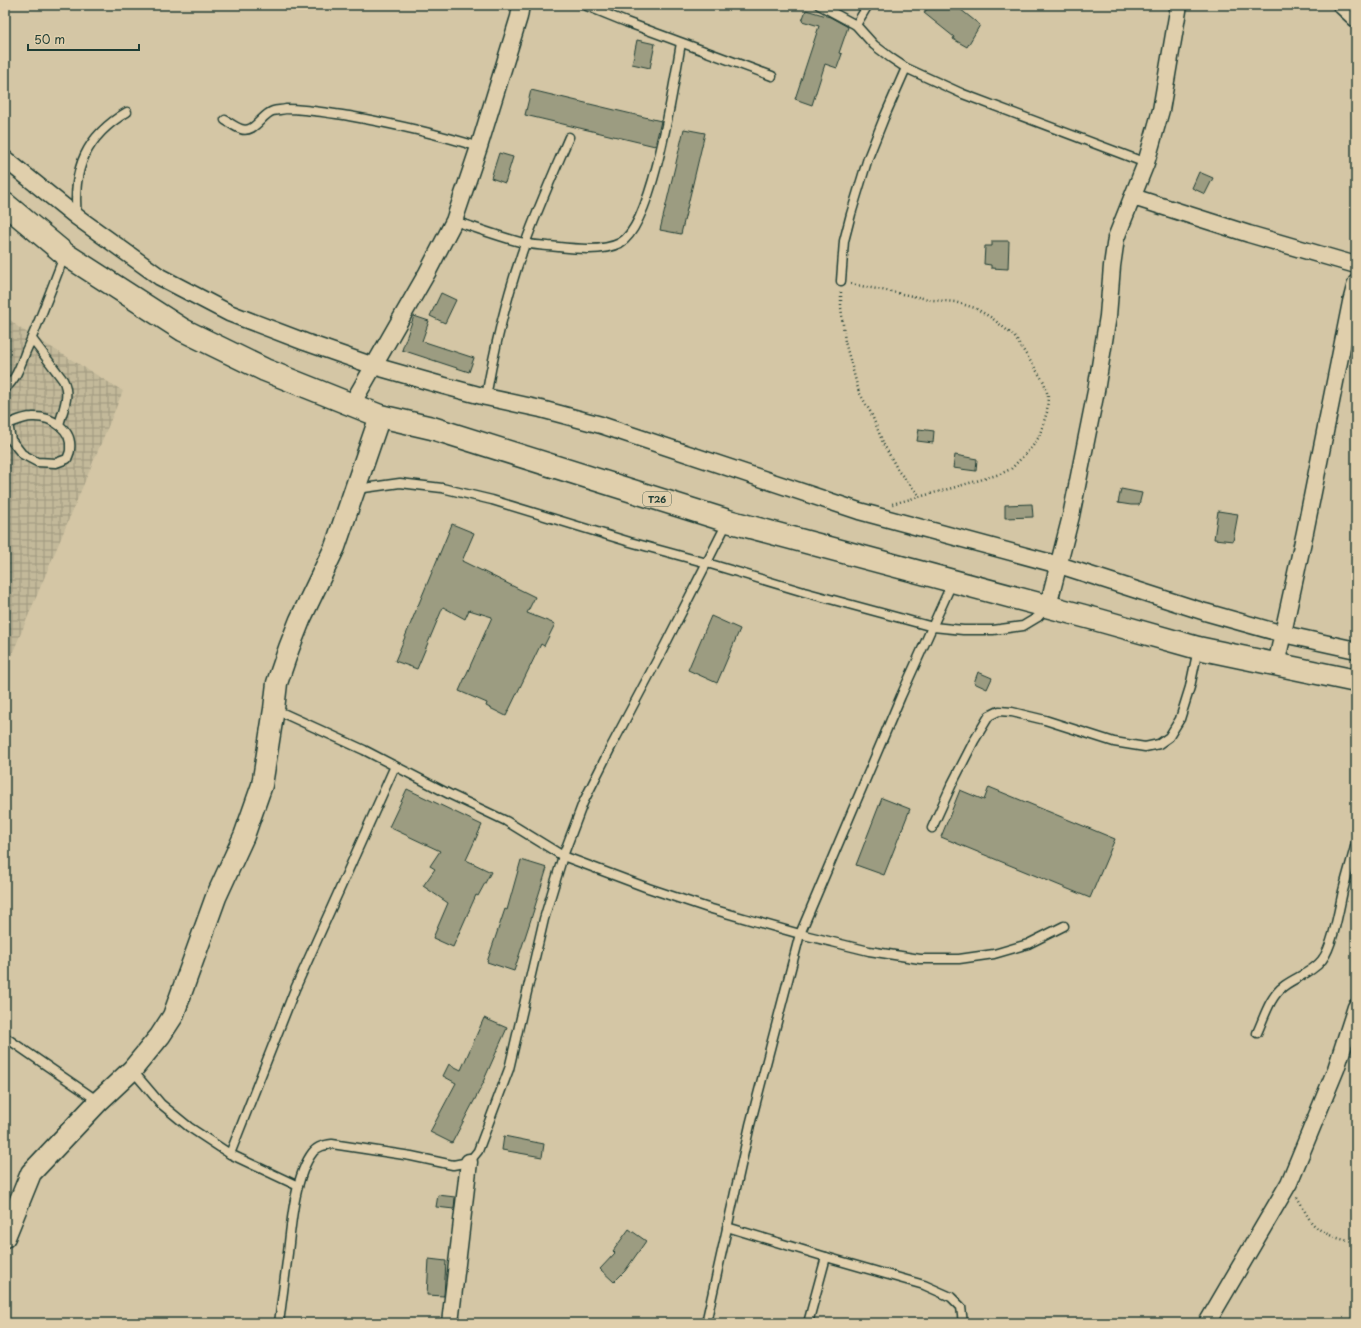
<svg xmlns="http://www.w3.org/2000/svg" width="1361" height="1328" viewBox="0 0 1361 1328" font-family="'Playpen Sans',sans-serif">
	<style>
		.industrial { fill: url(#industrial-grid) }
		.building { fill: #9c9c81; stroke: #1f3d34 }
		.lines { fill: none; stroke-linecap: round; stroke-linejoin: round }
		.service-casing { stroke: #1f3d34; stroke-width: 11 }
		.minor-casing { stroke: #1f3d34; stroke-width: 19 }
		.tertiary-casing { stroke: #1f3d34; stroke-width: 23 }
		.trunk-casing { stroke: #1f3d34; stroke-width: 25 }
		.path { stroke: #1f3d34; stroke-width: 2.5; stroke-dasharray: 1 3; stroke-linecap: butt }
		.service { stroke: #e0cfac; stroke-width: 8 }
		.minor { stroke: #e0cfac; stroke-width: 16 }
		.tertiary { stroke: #e0cfac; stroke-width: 20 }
		.trunk { stroke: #e0cfac; stroke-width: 22 }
		.labels { text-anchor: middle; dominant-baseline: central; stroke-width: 3; stroke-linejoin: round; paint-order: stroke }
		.shield { fill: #e0cfac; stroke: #596958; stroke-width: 1 }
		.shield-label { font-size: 9px; font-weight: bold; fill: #1f3d34 }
	</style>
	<defs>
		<pattern id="industrial-grid" width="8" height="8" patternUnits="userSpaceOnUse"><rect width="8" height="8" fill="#c3b99a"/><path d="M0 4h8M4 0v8" fill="none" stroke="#9e987e"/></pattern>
	</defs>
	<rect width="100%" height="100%" fill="#d4c6a5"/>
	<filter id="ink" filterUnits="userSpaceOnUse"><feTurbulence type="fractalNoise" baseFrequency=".025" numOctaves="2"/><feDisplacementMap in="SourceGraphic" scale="8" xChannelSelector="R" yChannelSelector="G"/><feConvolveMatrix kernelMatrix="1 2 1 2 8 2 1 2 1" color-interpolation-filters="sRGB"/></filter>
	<g filter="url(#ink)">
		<polygon class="industrial" points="5,315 18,327 123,391 5,671"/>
		<g class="building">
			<polygon points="930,5 955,5 980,25 967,47 953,39 954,37 924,13"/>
			<polygon points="806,10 830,17 848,27 839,53 842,54 837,68 825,64 812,105 795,99 819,26 802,21"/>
			<polygon points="637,40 655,44 650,68 632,64"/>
			<polygon points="531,90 661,121 655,146 525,115"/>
			<polygon points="684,129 705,133 681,234 660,230"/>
			<polygon points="499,153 513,157 505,183 491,178"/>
			<polygon points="1199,172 1213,178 1205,194 1192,188"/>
			<polygon points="992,241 1009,241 1008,269 991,268 991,265 984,264 985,246 992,246"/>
			<polygon points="441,293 456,300 445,323 430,316"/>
			<polygon points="414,316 429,321 422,341 474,358 469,372 402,350"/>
			<polygon points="919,429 934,431 933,443 917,441"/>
			<polygon points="955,455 977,459 976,471 953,468"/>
			<polygon points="1121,489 1142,493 1139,505 1131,505 1118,503"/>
			<polygon points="1032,504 1033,517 1005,518 1005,505"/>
			<polygon points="1218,511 1238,514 1233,541 1214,539"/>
			<polygon points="452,524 474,533 462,561 535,597 527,613 555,624 544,646 541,644 506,716 486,706 487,703 459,691 492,617 469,610 465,619 443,607 417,669 395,661"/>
			<polygon points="711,616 740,629 717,683 688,670"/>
			<polygon points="978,672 992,678 987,689 974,683"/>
			<polygon points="989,787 1115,839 1090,898 941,837 960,790 984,800"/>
			<polygon points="407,789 482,825 466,860 491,872 478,896 476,895 453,947 433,938 448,903 423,886 435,869 430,866 440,851 389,827"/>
			<polygon points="882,798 910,809 884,875 856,865"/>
			<polygon points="521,860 547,868 531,919 514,971 487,962 505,909 507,910"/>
			<polygon points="484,1018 507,1028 483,1082 484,1082 452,1143 430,1132 456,1083 443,1076 449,1064 461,1070"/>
			<polygon points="504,1136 544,1144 542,1157 502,1150"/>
			<polygon points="438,1195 455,1197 454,1209 436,1207"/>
			<polygon points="629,1229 646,1241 625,1271 614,1282 600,1269 615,1253 613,1251"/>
			<polygon points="429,1259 446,1261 444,1296 427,1295"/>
		</g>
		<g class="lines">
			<g class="service-casing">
				<g id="service">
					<polyline points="584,5 626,22 772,76"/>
					<polyline points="819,5 856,25 874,45 891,58 906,68 963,94 1146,163"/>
					<polyline points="856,25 868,5"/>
					<path d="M225,120c5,3 10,7 16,9 13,5 21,-15 32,-18 4,-1 9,-1 13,-2 21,0 42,4 63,7 45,8 86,17 130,31"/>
					<path d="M77,216c-5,-47 9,-80 50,-104"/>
					<path d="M454,221c23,7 46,16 70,22 7,2 16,2 24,3 21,2 52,7 72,-3 34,-19 54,-161 61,-200"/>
					<polyline points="841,281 844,241 851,214 868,158 884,118 906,68"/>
					<path d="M32,339l31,41c8,15 0,29 -4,45"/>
					<path d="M5,388c11,-8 16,-24 21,-37 14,-31 26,-64 39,-97"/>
					<path d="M486,397c9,-52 21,-103 39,-153 13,-36 29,-72 44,-107"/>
					<path d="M5,422l3,2c8,-3 16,-7 24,-7 19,-1 41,12 38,33 0,3 -2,6 -3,9l-11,4 -19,-1 -15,-8 -11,-14 -3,-16"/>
					<polyline points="357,489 400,483 442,488 492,500 630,542 707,563 804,592 933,627 963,630 993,630 1023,626 1038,617 1046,608"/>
					<polyline points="274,709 364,750 449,794 506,821 563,856 648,888 708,908 800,934 869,951 920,959 959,959 994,954 1028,944 1064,926"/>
					<polyline points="932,828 952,784 974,741 989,716 999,711 1012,712 1045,720 1114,742 1145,747 1159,744 1169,737 1180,719 1190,687 1198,649"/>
					<path d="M1257,1033c7,-15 13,-37 27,-47 12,-9 29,-14 38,-26 11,-14 17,-51 21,-69 4,-16 9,-32 13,-48"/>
					<polyline points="5,1037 98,1101"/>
					<polyline points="132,1070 161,1104 189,1127 230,1154 298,1186"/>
					<polyline points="230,1154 295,989 395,766"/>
					<polyline points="727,1227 826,1257 924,1285 951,1297 961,1307 963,1323"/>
					<path d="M279,1323c3,-23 6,-47 9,-70 3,-29 7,-78 25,-101 5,-6 12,-7 19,-8l79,12 42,9 16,-3 9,-11 31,-82 35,-150 19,-63 20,-53 28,-56 51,-96 66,-130"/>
					<polyline points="706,1323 750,1125 800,934 901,696 952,583"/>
					<polyline points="808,1323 826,1257"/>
				</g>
			</g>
			<g class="minor-casing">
				<g id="minor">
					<polyline points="1341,5 1356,19"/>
					<polyline points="5,159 77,217 160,277 229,313 305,342 374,366 441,385 486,397 541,409 601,425 859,511 1059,565 1205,612 1283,634 1356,650"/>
					<polyline points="1133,197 1249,234 1356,265"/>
					<polyline points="352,404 427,273 454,221 479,147 519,17 521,5"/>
					<polyline points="1048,606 1071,516 1096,391 1108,316 1112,266 1116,238 1146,163 1161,110 1179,5"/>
					<polyline points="1276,665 1305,532 1351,302 1356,283"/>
					<polyline points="450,1323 469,1162"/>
					<polyline points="1207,1323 1289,1183 1336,1069 1356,1007"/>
				</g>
			</g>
			<g class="tertiary-casing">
				<polyline id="tertiary" points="5,1237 31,1173 99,1101 132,1070 160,1036 173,1016 216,897 244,836 262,785 274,709 277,683 289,648 300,620 335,547 380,416"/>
			</g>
			<g class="trunk-casing">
				<polyline id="trunk" points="5,204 65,254 183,330 265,370 380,416 432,428 728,521 1095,619 1198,648 1356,681"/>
			</g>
			<g class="path">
				<polyline points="851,284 933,300 955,302 975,308 992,318 1014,336 1044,382 1048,396 1047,412 1039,437 1032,447 1011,469 1000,474 956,487 892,504"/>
				<polyline points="841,292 841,307 845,342 859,392 871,413 884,445 899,472 920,496"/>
				<path d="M1297,1197c5,8 10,20 16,27 12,12 28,15 43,19"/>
			</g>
			<use href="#service" class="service"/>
			<use href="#minor" class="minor"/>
			<use href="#tertiary" class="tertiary"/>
			<use href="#trunk" class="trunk"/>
		</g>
	</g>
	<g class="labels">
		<rect class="shield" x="643" y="492" width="28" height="14" rx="3"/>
		<g class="shield-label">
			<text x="657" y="499">T26</text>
		</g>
	</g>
	<rect width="1361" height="1328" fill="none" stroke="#e0cfac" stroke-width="20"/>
	<rect x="10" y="10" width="1341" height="1308" fill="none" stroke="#1f3d34" stroke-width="1.5" filter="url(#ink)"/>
	<path d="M28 44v6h111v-6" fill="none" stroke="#1f3d34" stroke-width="2"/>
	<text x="34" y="44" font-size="12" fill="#1f3d34" stroke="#e0cfac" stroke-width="3" paint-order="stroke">50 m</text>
</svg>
